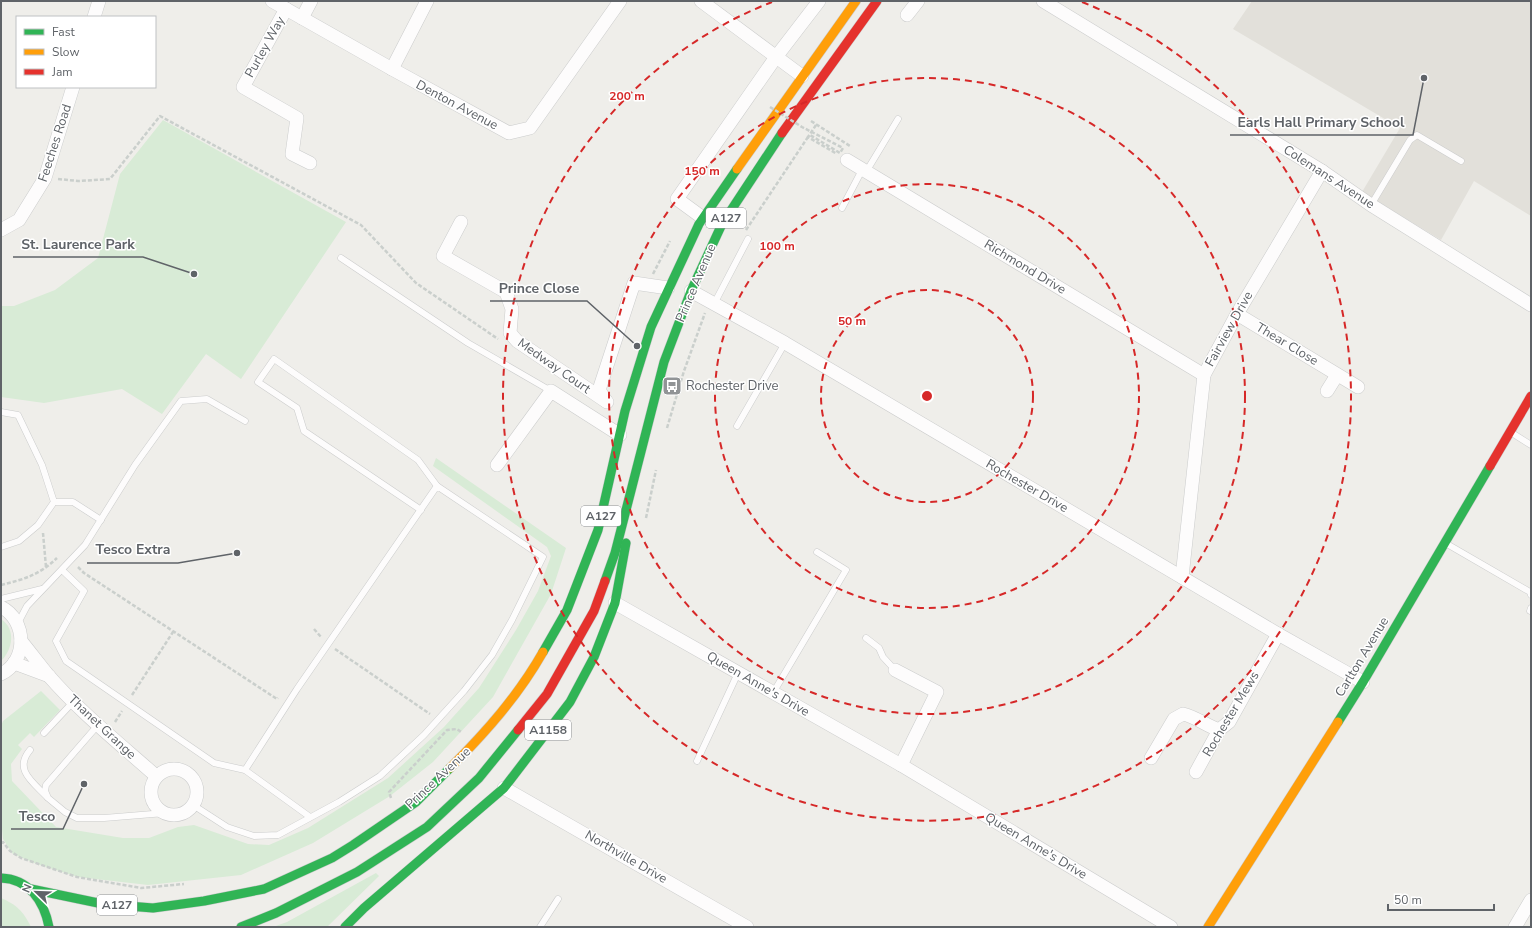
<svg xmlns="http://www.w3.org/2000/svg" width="1532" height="928" viewBox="0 0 1532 928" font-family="'Nunito Sans',sans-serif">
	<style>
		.education { fill: #e2e0da }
		.green { fill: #d8ebd6 }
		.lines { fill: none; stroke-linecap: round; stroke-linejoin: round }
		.lane-casing { stroke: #cbcccc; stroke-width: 7 }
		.street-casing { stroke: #cbcccc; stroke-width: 14 }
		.fast-casing { stroke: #cacacb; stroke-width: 10 }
		.slow-casing { stroke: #cacacb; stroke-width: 10 }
		.jam-casing { stroke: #cacacb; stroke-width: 10 }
		.path { stroke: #cacfcc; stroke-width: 2.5; stroke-dasharray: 4 2; stroke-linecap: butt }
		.lane { stroke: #fdfcfc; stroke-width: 6 }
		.street { stroke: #fdfcfc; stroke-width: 13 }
		.fast { stroke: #30b455; stroke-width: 9 }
		.slow { stroke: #ff9f0a; stroke-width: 9 }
		.jam { stroke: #e5322d; stroke-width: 9 }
		.path-bridge { stroke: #cacfcc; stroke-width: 2.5; stroke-dasharray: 4 2; stroke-linecap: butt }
		.ring { fill: none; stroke: #d62828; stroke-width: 2; stroke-dasharray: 7 5 }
		.labels { text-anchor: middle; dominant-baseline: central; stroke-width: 3; stroke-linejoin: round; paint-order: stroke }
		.shield { fill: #fff; stroke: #8f9295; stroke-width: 1 }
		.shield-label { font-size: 12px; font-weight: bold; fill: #5f6368 }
		.street-label { font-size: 13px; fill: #5f6368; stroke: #fff }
		.poi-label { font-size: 13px; fill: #5f6368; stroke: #fff; text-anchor: start }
		.centre { fill: #d62828; stroke: #fff; stroke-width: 2 }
		.ring-label { font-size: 12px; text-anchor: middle; font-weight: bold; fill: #d62828; stroke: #fff; stroke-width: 3; stroke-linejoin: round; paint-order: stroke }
		.leader { fill: none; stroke: #5f6368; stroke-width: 1.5 }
		.callout-dot { fill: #5f6368; stroke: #fff; stroke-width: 1.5 }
		.callout-label { font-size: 14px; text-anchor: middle; font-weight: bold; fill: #5f6368; stroke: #fff; stroke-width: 3; stroke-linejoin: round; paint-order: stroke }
	</style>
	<rect width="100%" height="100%" fill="#efeeea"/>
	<polygon class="education" points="1252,1 1531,1 1531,216 1474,181 1441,240 1362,192 1400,128 1233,29"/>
	<g class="green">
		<polygon points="163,120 346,222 241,379 206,354 162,414 122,389 44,403 1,397 1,306 14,306 55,290 98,258 120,174"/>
		<polygon points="436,458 566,548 551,594 493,697 433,762 390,796 313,843 241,875 148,885 78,877 37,864 13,854 3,839 1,819 1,726 3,721 41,691 60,710 34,737 30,733 18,745 22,749 11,764 12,781 56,827 123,838 149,838 178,827 194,825 248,844 269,845 308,828 388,778 444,727 479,688 516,630 538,591 551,556 547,547 433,466"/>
		<path d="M1,619c15,10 12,30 0,42z"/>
		<polygon points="376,873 379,876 327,927 273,927 287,922"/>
		<path d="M1,898c16,7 22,13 30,29h-30z"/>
	</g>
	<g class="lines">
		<g class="lane-casing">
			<g id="lane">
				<polyline points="866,172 898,119"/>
				<polyline points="1371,205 1410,140 1417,135 1461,161"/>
				<polyline points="842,208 862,170"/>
				<polyline points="341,258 468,343 551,391"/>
				<polyline points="714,304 748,239"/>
				<polyline points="1,412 18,415 42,465 54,502 38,525 19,541 1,547"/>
				<polyline points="737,426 785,343"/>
				<polyline points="1512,433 1531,445"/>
				<polyline points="54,502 73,502 101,520"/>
				<polyline points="421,510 304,431 297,408 258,382 274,359 418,460 437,486"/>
				<polyline points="1447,544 1530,592 1531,595"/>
				<polyline points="62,570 84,591 56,641 66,661 214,763 245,770 310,817"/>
				<polyline points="1,599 42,589"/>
				<polyline points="1530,611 1531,608"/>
				<polyline points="18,623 27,606 85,545 135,465 181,401 207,399 245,421"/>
				<polyline points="866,638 879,648 883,657 895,670"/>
				<polyline points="773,693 846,570 817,552"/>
				<polyline points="98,725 46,785 45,791 48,798 65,812 77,818 104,818 165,813"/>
				<polyline points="44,733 74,701"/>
				<path d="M30,750c-17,20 4,33 17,47"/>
				<polyline points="697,761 738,673"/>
				<polyline points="193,805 227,827 254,836 278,835 339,802 380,776 424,735 464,691 492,655 512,620 543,557 437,486 297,689 245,770"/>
				<polyline points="540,927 558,899"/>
			</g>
		</g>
		<g class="street-casing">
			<g id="street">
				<polyline points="272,1 392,69 509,133 530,128 620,1"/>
				<polyline points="701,1 802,76"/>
				<polyline points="1043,1 1322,171 1371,205 1531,305"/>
				<polyline points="286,9 243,87 297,118 292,154 310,163"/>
				<polyline points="907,15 918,1"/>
				<polyline points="94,17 99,1"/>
				<polyline points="302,18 311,1"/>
				<polyline points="392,69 427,1"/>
				<polyline points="847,160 1204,375"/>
				<polyline points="703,218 677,199 776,57 819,1"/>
				<polyline points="461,222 443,256 506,292 512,309 510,333 517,341 607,402"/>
				<polyline points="1,230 19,220 45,178 73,87"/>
				<polyline points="691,291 785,343 1278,634 1363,682"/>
				<polyline points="1237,314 1358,387"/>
				<polyline points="1327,391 1337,375"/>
				<polyline points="606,401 599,390 634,283 668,288"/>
				<polyline points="497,465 551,391 620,435"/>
				<polyline points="1182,577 1204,375 1237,314 1322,171"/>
				<polyline points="615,603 901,765 1171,927"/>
				<path d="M1,607c26,13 27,54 0,67"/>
				<path d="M21,641c9,11 18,23 27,34 32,37 72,69 108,101"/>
				<polyline points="14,663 49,676"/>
				<polyline points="895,670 937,692 901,765"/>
				<path d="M1151,758l23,-39 9,-5c13,3 24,12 36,16"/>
				<circle cx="174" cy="792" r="23"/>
				<polyline points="1196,772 1219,730 1229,722 1278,634"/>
				<polyline points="504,788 747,927"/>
				<polyline points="1515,927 1531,900"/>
			</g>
		</g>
		<g class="fast-casing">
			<g id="fast">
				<polyline points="605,581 615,553 664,362 691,291 722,224 782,133"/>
				<polyline points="543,652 567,610 598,530 625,411 651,327 699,224 737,169"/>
				<polyline points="1338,722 1363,682 1490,466"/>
				<path d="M1,878c28,1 43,23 48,49"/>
				<polyline points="31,889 103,904 153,908 204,901 264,889 332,858 353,845 416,802 450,768"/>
				<polyline points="241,927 276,913 357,872 427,827 479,778 518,730"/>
				<polyline points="345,927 364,908 504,788 570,702 594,657 615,603 626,543"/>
			</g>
		</g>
		<g class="slow-casing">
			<g id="slow">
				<polyline points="737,169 856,1"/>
				<path d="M450,768c36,-36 68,-72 93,-116"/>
				<polyline points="1208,927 1338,722"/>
			</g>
		</g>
		<g class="jam-casing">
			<g id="jam">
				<polyline points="782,133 877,1"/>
				<polyline points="1490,466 1531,396"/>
				<polyline points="518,730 547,694 594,611 605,581"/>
			</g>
		</g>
		<g class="path">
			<polyline points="811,121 850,146"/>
			<polyline points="816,125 808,137 837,154"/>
			<polyline points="58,179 78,181 110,179 160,116 361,225 416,283 498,339"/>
			<polyline points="746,230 808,137"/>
			<polyline points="653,274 670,241"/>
			<polyline points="667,428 684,371 705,313"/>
			<polyline points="646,518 656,470"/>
			<polyline points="43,533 46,567"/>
			<polyline points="78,567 84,573 277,699 278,698"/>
			<path d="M1,585c24,-6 38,-10 56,-27"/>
			<polyline points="314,629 321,637"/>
			<polyline points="335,649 430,714"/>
			<polyline points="132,695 173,632"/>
			<polyline points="115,722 122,711"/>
			<polyline points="391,798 389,792 447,730 457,729 461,732"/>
			<polyline points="1,843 3,842 10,851 21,858 77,877 141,888 184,884"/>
		</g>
		<use href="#lane" class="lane"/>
		<use href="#street" class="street"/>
		<use href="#fast" class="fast"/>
		<use href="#slow" class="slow"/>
		<use href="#jam" class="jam"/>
		<polyline class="path-bridge" points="770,107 802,127 843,148 840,153 810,135"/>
	</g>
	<g class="ring">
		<circle cx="927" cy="396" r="106"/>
		<circle cx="927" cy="396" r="212"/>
		<circle cx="927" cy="396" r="318"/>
		<path d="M1082 2A424 424 0 1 1 772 2"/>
	</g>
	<defs>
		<g id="bus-square" transform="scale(1)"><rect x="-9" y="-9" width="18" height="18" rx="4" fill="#919496" stroke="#fff"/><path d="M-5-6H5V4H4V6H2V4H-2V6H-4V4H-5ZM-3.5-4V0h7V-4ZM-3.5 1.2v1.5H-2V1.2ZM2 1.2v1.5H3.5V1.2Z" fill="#fff"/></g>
	</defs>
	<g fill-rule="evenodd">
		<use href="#bus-square" x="672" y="386"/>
	</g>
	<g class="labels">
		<g class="shield">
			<rect x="706" y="208" width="40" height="20" rx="3"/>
			<rect x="581" y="506" width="40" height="20" rx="3"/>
			<rect x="525" y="720" width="46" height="20" rx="3"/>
			<rect x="97" y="895" width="40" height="20" rx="3"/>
		</g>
		<g class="shield-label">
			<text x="726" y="218">A127</text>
			<text x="601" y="516">A127</text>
			<text x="548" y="730">A1158</text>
			<text x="117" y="905">A127</text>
		</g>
		<g class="street-label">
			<text transform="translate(265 47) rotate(-61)">Purley Way</text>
			<text transform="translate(457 105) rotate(28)">Denton Avenue</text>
			<text transform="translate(55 143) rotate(-72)">Feeches Road</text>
			<text transform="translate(1329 177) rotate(33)">Colemans Avenue</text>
			<text transform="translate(1025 267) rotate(31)">Richmond Drive</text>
			<text transform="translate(696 283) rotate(-67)">Prince Avenue</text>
			<text transform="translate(1229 329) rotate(-61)">Fairview Drive</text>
			<text transform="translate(1287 344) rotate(31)">Thear Close</text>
			<text transform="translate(554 366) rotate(35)">Medway Court</text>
			<text transform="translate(1027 486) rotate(30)">Rochester Drive</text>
			<text transform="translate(1362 657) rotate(-59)">Carlton Avenue</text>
			<text transform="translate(758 684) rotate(30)">Queen Anne's Drive</text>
			<text transform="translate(1231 714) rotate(-59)">Rochester Mews</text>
			<text transform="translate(102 727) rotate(43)">Thanet Grange</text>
			<text transform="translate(438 778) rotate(-43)">Prince Avenue</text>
			<text transform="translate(1036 846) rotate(31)">Queen Anne's Drive</text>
			<text transform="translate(626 857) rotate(30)">Northville Drive</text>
		</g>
		<g class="poi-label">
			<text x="686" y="386">Rochester Drive</text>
		</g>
	</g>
	<circle cx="927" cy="396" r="6" class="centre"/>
	<g class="ring-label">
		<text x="627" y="100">200 m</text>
		<text x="702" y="175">150 m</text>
		<text x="777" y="250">100 m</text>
		<text x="852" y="325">50 m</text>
	</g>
	<path class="leader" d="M1424 78L1413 135H1230M194 274L143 257H13M637 346L587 301H490M237 553L178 563H87M84 784L63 829H11"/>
	<g class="callout-dot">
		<circle cx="1424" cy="78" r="4"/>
		<circle cx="194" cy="274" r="4"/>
		<circle cx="637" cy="346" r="4"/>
		<circle cx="237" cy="553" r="4"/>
		<circle cx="84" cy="784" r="4"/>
	</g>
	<g class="callout-label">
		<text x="1321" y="127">Earls Hall Primary School</text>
		<text x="78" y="249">St. Laurence Park</text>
		<text x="539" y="293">Prince Close</text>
		<text x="133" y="554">Tesco Extra</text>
		<text x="37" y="821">Tesco</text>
	</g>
	<rect width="1532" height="928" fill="none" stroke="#5f6368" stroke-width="4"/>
	<rect x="16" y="16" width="140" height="72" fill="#ffffff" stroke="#bfc1c3"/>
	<rect x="24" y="29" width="20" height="6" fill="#30b455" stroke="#bfc1c3"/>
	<text x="52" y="36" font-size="12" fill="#5f6368">Fast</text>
	<rect x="24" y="49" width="20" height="6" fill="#ff9f0a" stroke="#bfc1c3"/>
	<text x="52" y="56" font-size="12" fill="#5f6368">Slow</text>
	<rect x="24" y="69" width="20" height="6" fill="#e5322d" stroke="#bfc1c3"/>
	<text x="52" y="76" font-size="12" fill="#5f6368">Jam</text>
	<g transform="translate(36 892) rotate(293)" stroke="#ffffff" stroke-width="3" paint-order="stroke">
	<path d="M0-3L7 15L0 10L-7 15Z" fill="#5f6368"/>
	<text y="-6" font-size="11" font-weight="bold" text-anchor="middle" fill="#5f6368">N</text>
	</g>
	<path d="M1388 904v6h106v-6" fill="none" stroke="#5f6368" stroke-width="2"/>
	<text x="1394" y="904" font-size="12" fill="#5f6368" stroke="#ffffff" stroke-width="3" paint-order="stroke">50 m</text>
</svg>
